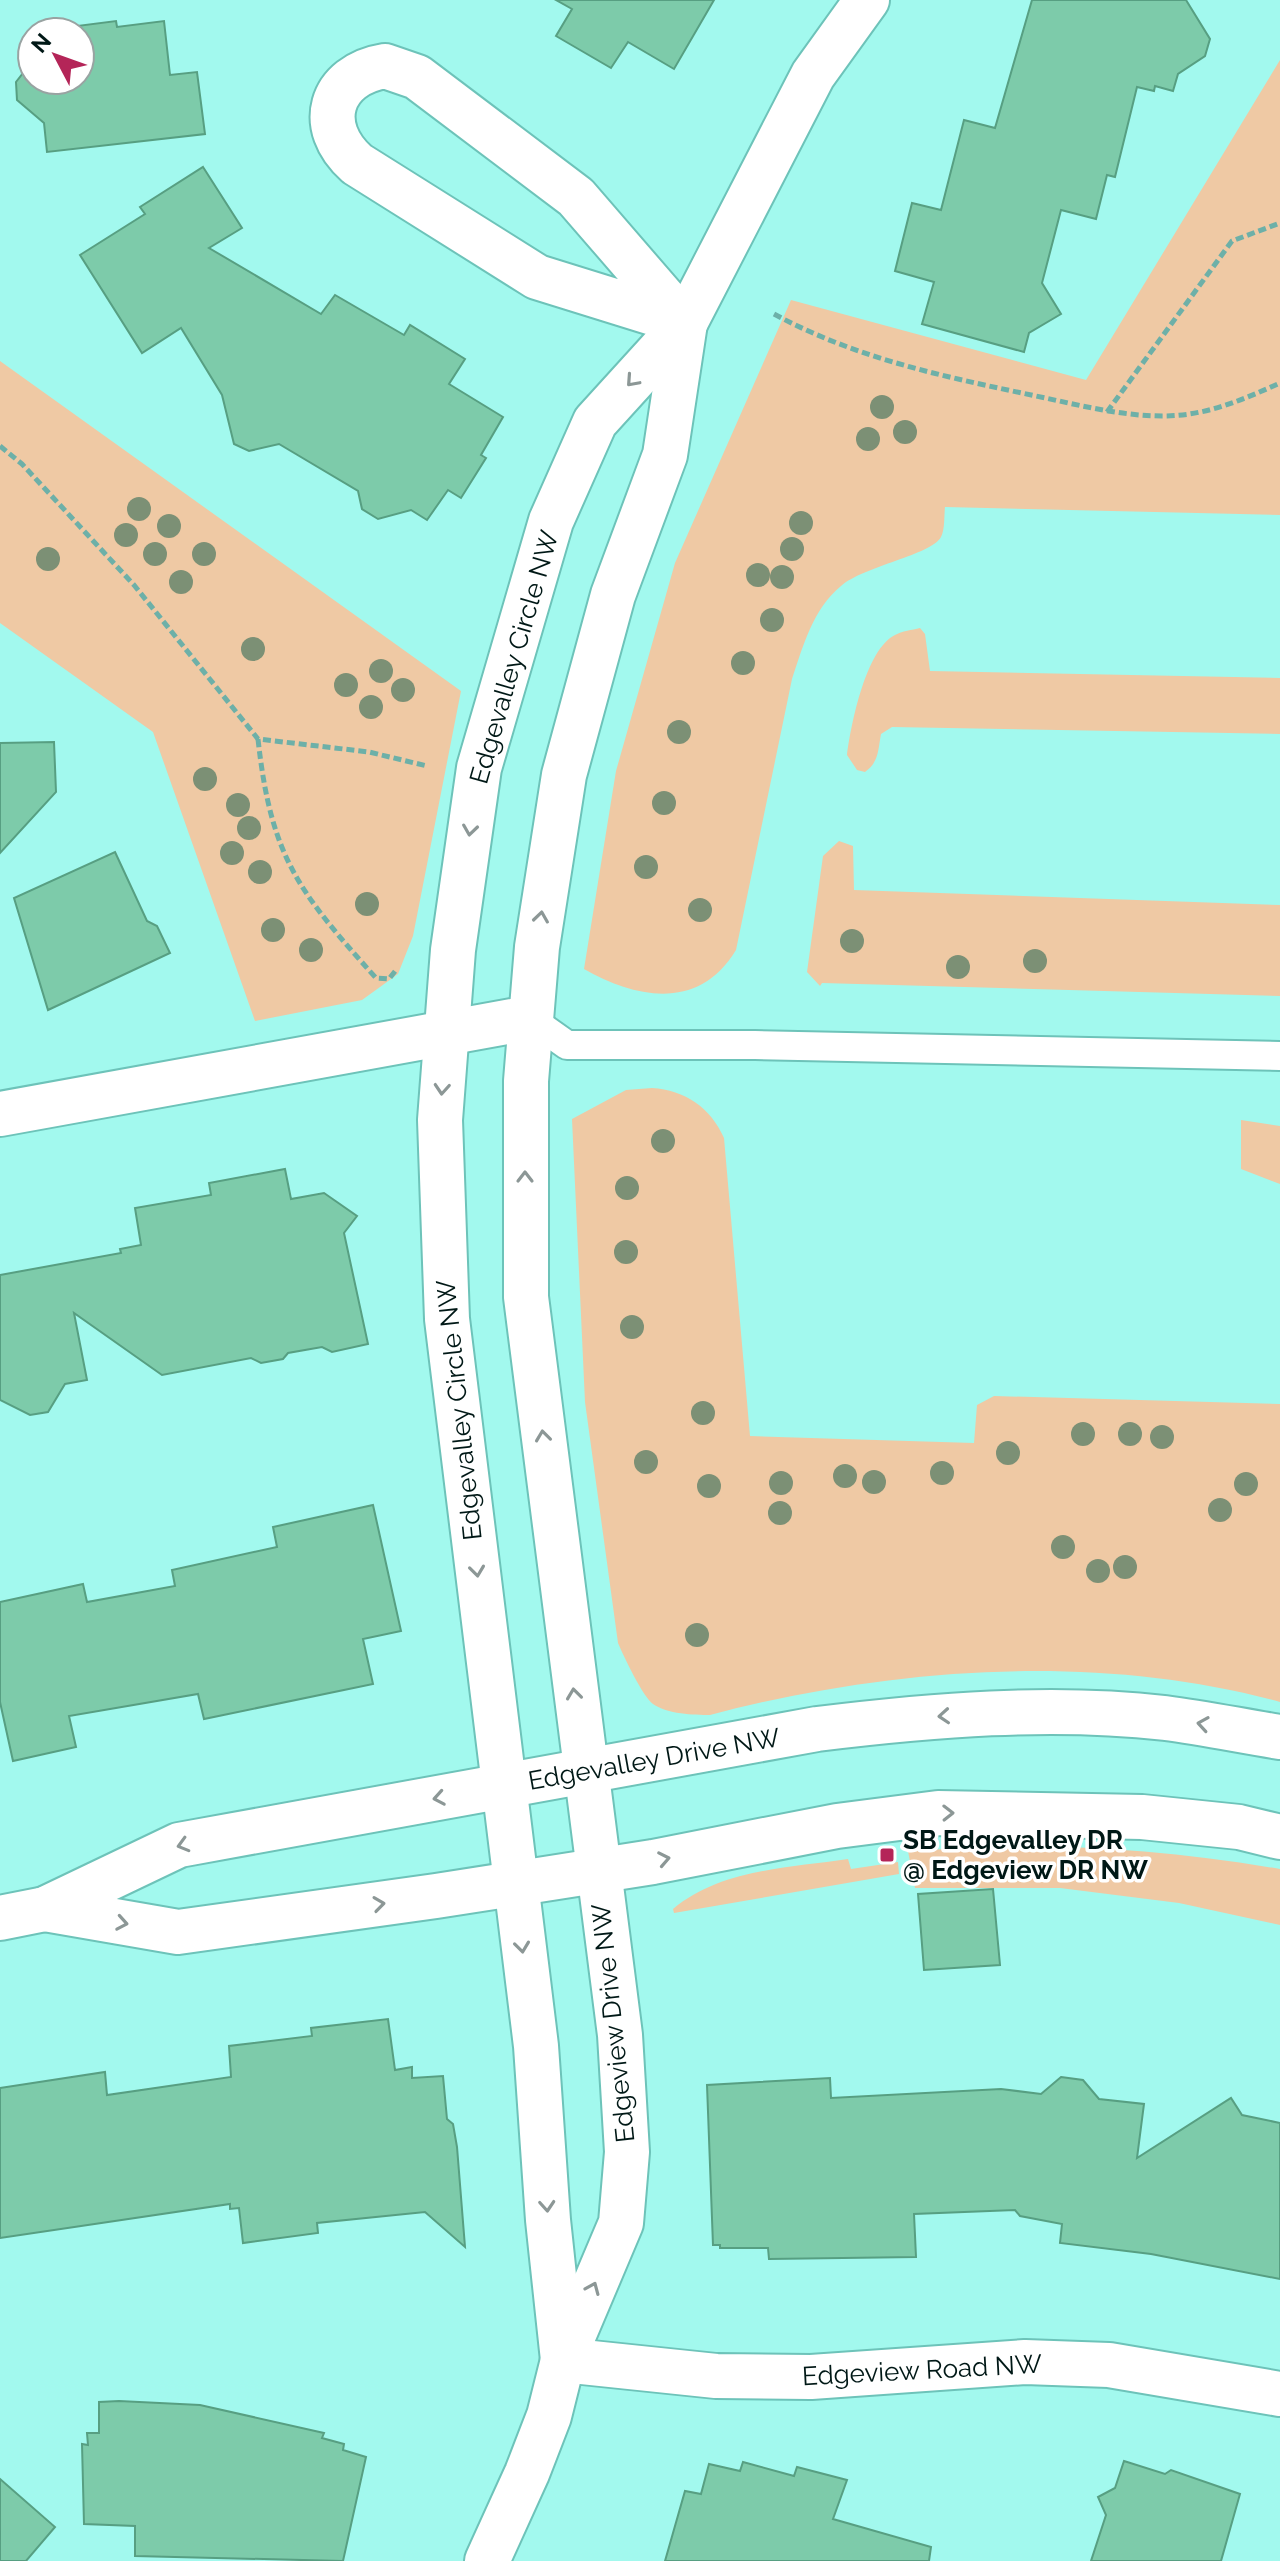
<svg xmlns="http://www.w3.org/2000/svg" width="1280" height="2561" viewBox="0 0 1280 2561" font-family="Raleway,sans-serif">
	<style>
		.green { fill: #efc9a4 }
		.building { fill: #7dcbaa; stroke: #579f82; stroke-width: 2 }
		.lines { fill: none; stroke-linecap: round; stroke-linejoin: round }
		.lane-casing { stroke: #6dc3b9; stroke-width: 32 }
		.street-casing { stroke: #6dc3b9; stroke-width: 48 }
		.secondary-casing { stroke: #6dc3b9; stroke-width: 48 }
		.path { stroke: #6db0a8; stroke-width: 5; stroke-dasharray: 8 4; stroke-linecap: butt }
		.lane { stroke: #fff; stroke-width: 28 }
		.street { stroke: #fff; stroke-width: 44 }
		.secondary { stroke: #fff; stroke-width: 44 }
		.tree { fill: #7c9075 }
		.oneway { stroke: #8c9796 }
		.poi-dot { fill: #b42558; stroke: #fff; stroke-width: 3 }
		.labels { text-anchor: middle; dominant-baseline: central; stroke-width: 7; stroke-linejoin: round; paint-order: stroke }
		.street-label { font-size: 26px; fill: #001816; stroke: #fff }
		.poi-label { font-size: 26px; font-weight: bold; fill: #001816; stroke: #fff; text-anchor: start }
	</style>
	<rect width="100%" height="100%" fill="#a2f9ee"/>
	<g class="green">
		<path d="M1280,60v455l-335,-8c-1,9 0,22 -4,30 -10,18 -77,29 -100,49 -28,23 -38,60 -49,93l-56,271c-37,61 -99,49 -152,19l32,-198 59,-208 116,-263 295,80z"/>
		<polygon points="0,361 461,691 413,936 398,974 362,1000 255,1021 153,732 0,623"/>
		<path d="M920,628l5,6 5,37 350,7v56l-388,-7 -11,7c-3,16 -2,28 -16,38l-8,-2 -10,-15c4,-31 19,-106 48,-120 7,-4 17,-5 25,-7z"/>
		<polygon points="839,841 853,846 854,890 1280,905 1280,996 822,983 820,986 807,972 823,856"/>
		<path d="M652,1088c33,2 59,20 72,50l26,298 224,7 3,-38 17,-9 286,8v298c-182,-50 -389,-35 -570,13 -16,0 -43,-1 -57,-11 -10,-7 -30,-49 -35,-61l-33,-241 -13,-283 54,-29z"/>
		<polygon points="1241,1120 1280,1126 1280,1184 1241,1169"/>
		<path d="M1005,1846c95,0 181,7 275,23v56l-101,-22 -119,-15h-145l-7,-37z"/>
		<path d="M848,1859l3,10 47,-7 1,12 -225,39 -1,-4c48,-40 115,-41 175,-50z"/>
	</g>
	<g class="building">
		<polygon points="556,0 714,0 674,69 628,42 611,68 556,36 572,9"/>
		<polygon points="1032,0 1186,0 1210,39 1205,56 1178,74 1173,91 1155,86 1154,91 1137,87 1115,177 1107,175 1096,219 1061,210 1042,283 1061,314 1029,333 1024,352 922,324 934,282 895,271 912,203 941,210 964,120 995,128"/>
		<polygon points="116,21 117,27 164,21 170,75 197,72 205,134 47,152 44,123 17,100 16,82 27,68 32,67 32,80 80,80 80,32 70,32 69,27"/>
		<polygon points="203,167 242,228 209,248 321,314 335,295 404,335 410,325 465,359 449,384 503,417 481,455 486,458 461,498 448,490 427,520 411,510 378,519 362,509 358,491 279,444 249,451 234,444 222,395 181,328 142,353 80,255 145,214 140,207"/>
		<polygon points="54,742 56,792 0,853 0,743"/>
		<polygon points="115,852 147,921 157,926 170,953 48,1010 14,898"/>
		<polygon points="285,1169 291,1199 324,1193 357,1216 344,1233 368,1344 332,1352 322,1347 288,1353 283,1359 261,1363 251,1358 162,1375 74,1313 87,1380 65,1384 48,1412 30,1415 0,1400 0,1275 121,1253 120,1249 141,1245 135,1208 211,1195 209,1183"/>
		<polygon points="373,1505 401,1631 363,1639 373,1684 204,1719 198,1694 69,1716 76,1747 13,1761 0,1702 0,1602 83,1584 87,1602 175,1586 172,1570 277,1547 273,1527"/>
		<polygon points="993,1889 1000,1965 924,1970 918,1894"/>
		<polygon points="388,2019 395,2070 412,2067 412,2078 443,2076 447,2119 453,2124 457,2147 465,2247 425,2212 317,2223 318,2233 243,2243 239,2208 230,2209 230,2204 0,2238 0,2088 105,2072 107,2095 231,2077 229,2046 312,2036 311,2028"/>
		<polygon points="1061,2077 1083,2080 1099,2099 1144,2104 1137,2158 1231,2098 1242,2115 1280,2123 1280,2279 1151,2254 1060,2243 1062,2224 1020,2216 1015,2210 914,2214 916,2257 769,2259 768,2248 720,2248 720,2245 713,2245 707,2085 830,2078 831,2098 1001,2089 1041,2094"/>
		<polygon points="119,2401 200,2405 324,2433 322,2438 344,2444 343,2450 366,2457 343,2561 135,2556 135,2526 84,2524 82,2444 88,2445 87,2433 99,2433 99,2402"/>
		<polygon points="1124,2461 1165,2474 1171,2470 1240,2494 1221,2561 1091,2561 1106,2515 1098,2497 1115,2488"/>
		<polygon points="743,2462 794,2476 797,2467 847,2480 833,2519 931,2547 929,2561 665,2561 685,2491 701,2494 709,2464 740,2471"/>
		<polygon points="0,2479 55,2527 26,2561 0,2561"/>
	</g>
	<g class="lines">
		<g class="lane-casing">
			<polyline id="lane" points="529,1018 567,1045 755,1045 1280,1056"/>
		</g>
		<g class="street-casing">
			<g id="street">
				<path d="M385,66l32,11 159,120 109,126 -148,-46 -180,-113c-42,-37 -28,-89 28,-98z"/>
				<polyline points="0,1114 529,1018"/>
				<polyline points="563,2360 548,2220 536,2046 447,1319 440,1120 453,950 479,768 551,521 595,422 685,323 813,75 867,0"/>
				<polyline points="563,2360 716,2376 811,2377 1025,2362 1109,2365 1280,2394"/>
				<polyline points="487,2561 527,2473 549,2416 563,2360 621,2223 627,2152 620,2035 526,1297 526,1081 537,947 564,775 613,595 665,455 685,323"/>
			</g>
		</g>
		<g class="secondary-casing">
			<g id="secondary">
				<polyline points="45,1909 178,1932 436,1896 653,1862 837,1826 938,1813 1142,1817 1239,1827 1280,1837"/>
				<path d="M0,1918l45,-9 134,-64 638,-116c115,-14 233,-24 348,-11 39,5 77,13 115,19"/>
			</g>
		</g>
		<g class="path">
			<path d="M774,314c83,45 172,63 262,82 43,9 84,20 127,20 43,0 79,-16 117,-33"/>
			<polyline points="1107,412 1232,241 1280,223"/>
			<polyline points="0,446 22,464 134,585 258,739 369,752 427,766"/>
			<path d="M258,739c13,119 41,153 118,239l13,1 7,-9"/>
		</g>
		<use href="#lane" class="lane"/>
		<use href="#street" class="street"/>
		<use href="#secondary" class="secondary"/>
	</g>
	<g class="tree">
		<circle cx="882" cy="407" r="12"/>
		<circle cx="905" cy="432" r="12"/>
		<circle cx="868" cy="439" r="12"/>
		<circle cx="139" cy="509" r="12"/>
		<circle cx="801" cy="523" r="12"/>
		<circle cx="169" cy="526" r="12"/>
		<circle cx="126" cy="535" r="12"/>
		<circle cx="792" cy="549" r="12"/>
		<circle cx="155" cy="554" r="12"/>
		<circle cx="204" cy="554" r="12"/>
		<circle cx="48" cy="559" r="12"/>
		<circle cx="758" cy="575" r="12"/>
		<circle cx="782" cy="577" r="12"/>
		<circle cx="181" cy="582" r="12"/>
		<circle cx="772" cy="620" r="12"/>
		<circle cx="253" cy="649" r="12"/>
		<circle cx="743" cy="663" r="12"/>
		<circle cx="381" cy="671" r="12"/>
		<circle cx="346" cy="685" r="12"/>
		<circle cx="403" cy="690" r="12"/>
		<circle cx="371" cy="707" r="12"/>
		<circle cx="679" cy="732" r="12"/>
		<circle cx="205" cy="779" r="12"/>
		<circle cx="664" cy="803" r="12"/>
		<circle cx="238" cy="805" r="12"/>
		<circle cx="249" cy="828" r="12"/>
		<circle cx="232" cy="853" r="12"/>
		<circle cx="646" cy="867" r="12"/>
		<circle cx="260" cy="872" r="12"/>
		<circle cx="367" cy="904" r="12"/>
		<circle cx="700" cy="910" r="12"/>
		<circle cx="273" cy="930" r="12"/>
		<circle cx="852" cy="941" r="12"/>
		<circle cx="311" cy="950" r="12"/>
		<circle cx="1035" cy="961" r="12"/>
		<circle cx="958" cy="967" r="12"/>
		<circle cx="663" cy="1141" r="12"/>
		<circle cx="627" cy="1188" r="12"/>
		<circle cx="626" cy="1252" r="12"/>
		<circle cx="632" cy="1327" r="12"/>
		<circle cx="703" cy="1413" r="12"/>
		<circle cx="1083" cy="1434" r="12"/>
		<circle cx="1130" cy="1434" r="12"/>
		<circle cx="1162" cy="1437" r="12"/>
		<circle cx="1008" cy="1453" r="12"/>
		<circle cx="646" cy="1462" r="12"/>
		<circle cx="942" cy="1473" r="12"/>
		<circle cx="845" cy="1476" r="12"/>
		<circle cx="874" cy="1482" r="12"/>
		<circle cx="781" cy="1483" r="12"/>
		<circle cx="1246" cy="1484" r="12"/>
		<circle cx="709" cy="1486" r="12"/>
		<circle cx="1220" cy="1510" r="12"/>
		<circle cx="780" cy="1513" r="12"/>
		<circle cx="1063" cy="1547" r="12"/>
		<circle cx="1125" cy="1567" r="12"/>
		<circle cx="1098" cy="1571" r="12"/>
		<circle cx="697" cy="1635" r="12"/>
	</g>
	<defs><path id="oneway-chevron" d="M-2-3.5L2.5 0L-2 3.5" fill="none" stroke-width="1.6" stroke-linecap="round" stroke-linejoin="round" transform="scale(2)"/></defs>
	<g class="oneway">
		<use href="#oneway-chevron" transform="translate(632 381) rotate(132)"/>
		<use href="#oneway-chevron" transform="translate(470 830) rotate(98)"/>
		<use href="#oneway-chevron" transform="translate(541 917) rotate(-82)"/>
		<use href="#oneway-chevron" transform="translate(442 1089) rotate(94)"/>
		<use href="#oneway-chevron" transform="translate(525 1177) rotate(-90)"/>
		<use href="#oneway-chevron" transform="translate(543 1436) rotate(-97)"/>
		<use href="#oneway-chevron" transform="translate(477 1571) rotate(83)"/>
		<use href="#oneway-chevron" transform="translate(574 1694) rotate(-97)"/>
		<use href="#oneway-chevron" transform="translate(944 1716) rotate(176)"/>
		<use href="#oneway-chevron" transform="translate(1203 1724) rotate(-171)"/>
		<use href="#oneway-chevron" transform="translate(439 1798) rotate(170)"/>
		<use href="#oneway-chevron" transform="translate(948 1813) rotate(-1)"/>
		<use href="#oneway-chevron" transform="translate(183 1845) rotate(164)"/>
		<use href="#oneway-chevron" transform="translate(664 1859) rotate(-11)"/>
		<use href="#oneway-chevron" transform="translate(379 1904) rotate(-8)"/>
		<use href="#oneway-chevron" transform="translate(122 1923) rotate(10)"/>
		<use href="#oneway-chevron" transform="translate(522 1947) rotate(83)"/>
		<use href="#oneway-chevron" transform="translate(547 2206) rotate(86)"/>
		<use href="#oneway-chevron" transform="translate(593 2288) rotate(-67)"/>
	</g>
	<rect class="poi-dot" x="879" y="1847" width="16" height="16" rx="4"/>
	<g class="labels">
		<g class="street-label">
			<text transform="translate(514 657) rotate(-74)">Edgevalley Circle NW</text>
			<text transform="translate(459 1410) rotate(-96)">Edgevalley Circle NW</text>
			<text transform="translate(654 1759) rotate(-10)">Edgevalley Drive NW</text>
			<text transform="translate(613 2023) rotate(-96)">Edgeview Drive NW</text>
			<text transform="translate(922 2370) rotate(-3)">Edgeview Road NW</text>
		</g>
		<g class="poi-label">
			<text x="903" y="1840">SB Edgevalley DR<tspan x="903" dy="30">@ Edgeview DR NW</tspan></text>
		</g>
	</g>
	<g transform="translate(56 56) rotate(311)"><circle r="38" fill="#ffffff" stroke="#99a3a2" stroke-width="2"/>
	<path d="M0-6L14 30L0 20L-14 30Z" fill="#b42558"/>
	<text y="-12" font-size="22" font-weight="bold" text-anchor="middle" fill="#001816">N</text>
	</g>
</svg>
